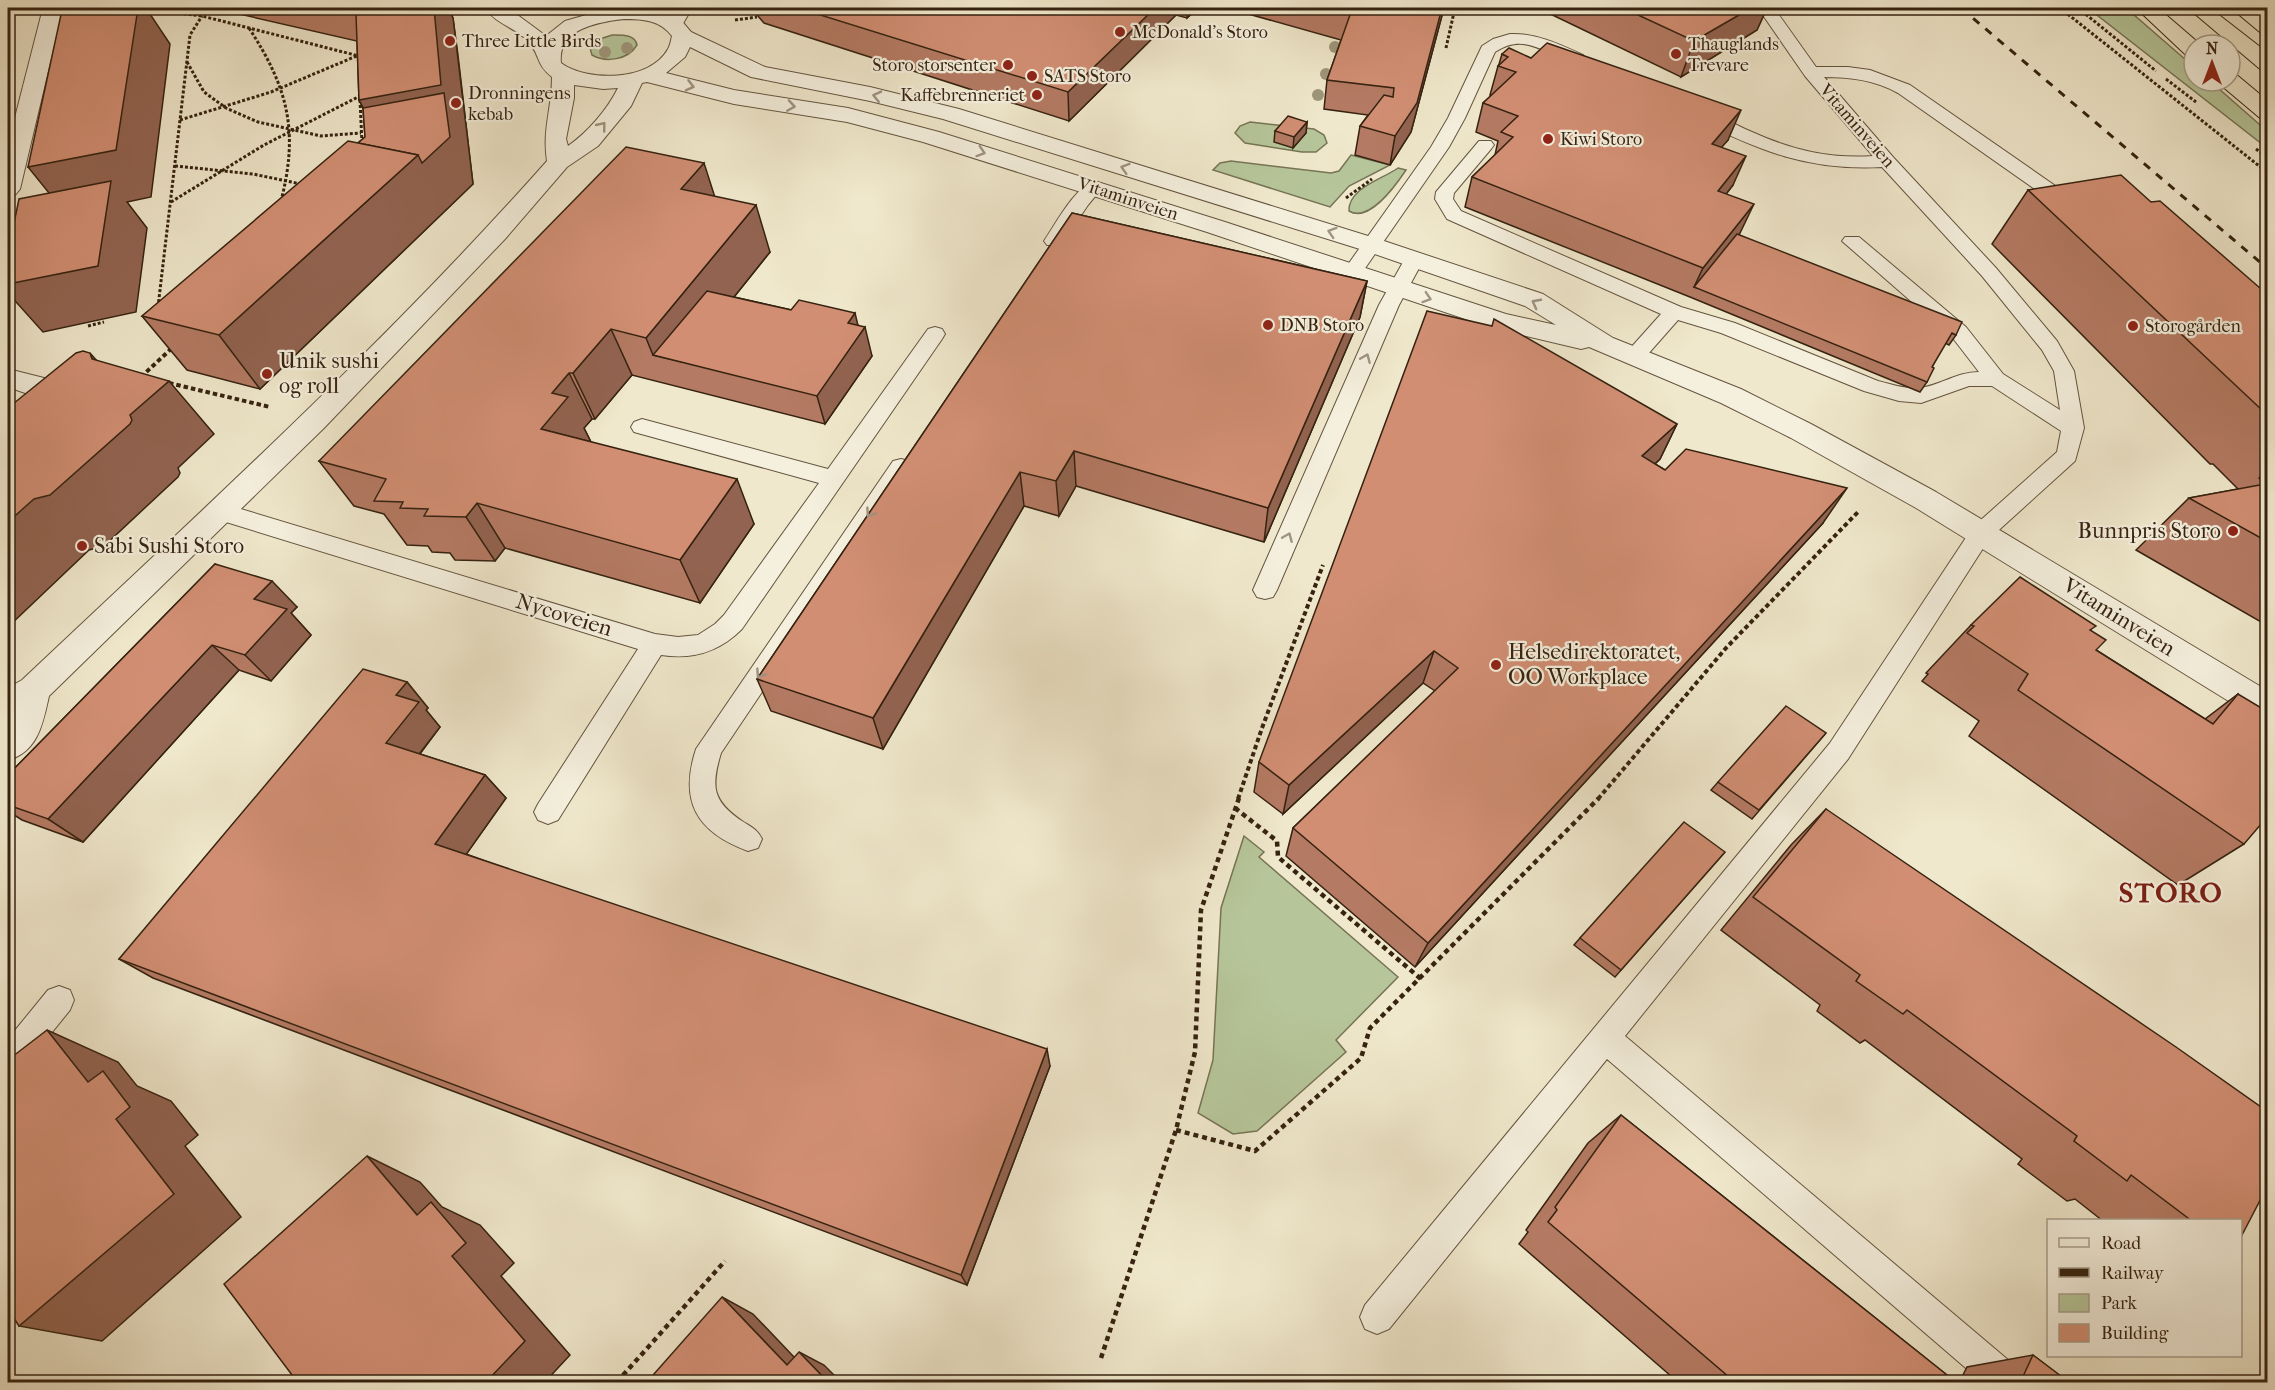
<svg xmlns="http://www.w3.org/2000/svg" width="2275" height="1390" viewBox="0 0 2275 1390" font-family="'IM FELL French Canon',serif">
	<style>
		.green { fill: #b6c69a; stroke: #767455; stroke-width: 1.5 }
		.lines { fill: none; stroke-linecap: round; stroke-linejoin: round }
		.service-casing { stroke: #64543f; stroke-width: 2 }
		.minor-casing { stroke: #64543f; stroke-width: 2 }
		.tertiary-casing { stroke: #64543f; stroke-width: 2 }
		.trunk-casing { stroke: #352210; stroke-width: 2 }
		.path-far2 { stroke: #352210; stroke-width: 3; stroke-dasharray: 3 2; stroke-linecap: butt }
		.path-far1 { stroke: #352210; stroke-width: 4; stroke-dasharray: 4.5 3; stroke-linecap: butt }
		.path { stroke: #352210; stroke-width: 4.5; stroke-dasharray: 5 4; stroke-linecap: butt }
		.service { fill: #f5f0de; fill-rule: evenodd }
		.minor { fill: #f5f0de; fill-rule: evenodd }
		.tertiary { fill: #f5f0de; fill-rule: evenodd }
		.trunk { fill: #f0e8cc; fill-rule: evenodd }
		.rail { stroke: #352210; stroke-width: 3; stroke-dasharray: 8 8; stroke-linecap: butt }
		.tree { fill: #9f967b }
		.wall { fill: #b47a63; stroke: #352210; stroke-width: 1.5 }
		.shaded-wall { fill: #926350; stroke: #352210; stroke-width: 1.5 }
		.building { fill: #d18e73; stroke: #352210; stroke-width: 1.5 }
		.oneway { stroke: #9f9381 }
		.poi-dot { fill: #8f2418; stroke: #f5f0de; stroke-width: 2 }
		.labels { text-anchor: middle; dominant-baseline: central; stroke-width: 4.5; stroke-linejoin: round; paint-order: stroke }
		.far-poi-label { font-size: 18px; fill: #352210; stroke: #f5f0de; text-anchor: start }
		.far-street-label { font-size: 18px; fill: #352210; stroke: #f5f0de }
		.poi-label { font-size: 22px; fill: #352210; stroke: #f5f0de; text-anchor: start }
		.street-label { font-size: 22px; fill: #352210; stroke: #f5f0de }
		.district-label { font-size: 28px; font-weight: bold; letter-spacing: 1.5px; fill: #7a1f14; stroke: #f5f0de }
	</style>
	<rect width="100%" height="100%" fill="#f0e8cc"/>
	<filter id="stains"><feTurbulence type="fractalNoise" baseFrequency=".00333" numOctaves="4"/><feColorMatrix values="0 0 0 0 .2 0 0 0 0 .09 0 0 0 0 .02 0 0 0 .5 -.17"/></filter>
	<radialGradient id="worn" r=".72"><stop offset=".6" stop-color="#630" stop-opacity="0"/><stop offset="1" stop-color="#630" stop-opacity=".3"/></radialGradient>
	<g class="green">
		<polygon points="2088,8 2126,8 2194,67 2194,81 2210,81 2267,131 2267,148"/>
		<path d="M612,35c10,0 23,-1 25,10 -9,15 -31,18 -45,10l-2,-7 7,-8z"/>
		<polygon points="1250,122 1314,129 1324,135 1327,143 1316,152 1302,152 1245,143 1235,133 1240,126"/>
		<polygon points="1351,155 1390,165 1349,186 1330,207 1213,170 1220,163 1231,161 1331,173 1339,171"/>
		<path d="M1398,168l8,2c-10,15 -37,53 -57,41 -1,-23 34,-32 49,-43z"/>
		<polygon points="1244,836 1264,852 1259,857 1398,977 1336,1040 1346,1052 1257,1131 1233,1134 1198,1113 1213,1060 1221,908"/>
	</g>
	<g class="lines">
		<g class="service-casing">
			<g id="service">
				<path d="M1758,8h16l42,59h32l22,3 40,15 170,118 2,4 -2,4h-14l-168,-118c-24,-13 -47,-16 -74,-16l69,80 103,111 61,73 17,30 10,57 -9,33 -86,78 -141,220 -223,277 395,334 5,12h-43l-375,-323 -218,270 -12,5 -12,-5 -5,-12 5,-12 465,-562 143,-216 84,-75 4,-21 -69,-45h-23l-48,17 -22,-2 -35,-10 -143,-58 -43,-13 -37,42 -7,2 -7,-2 -3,-5 3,-5 34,-38 -214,-95 -12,-20 1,-7 43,-51h12l3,4 -3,4 -37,44 -1,6 8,12 220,96 54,16 143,58c13,3 29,9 42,7 21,-3 37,-16 59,-16l-27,-35 -110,-96 3,-4h14l107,90 37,47 57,36 -6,-39 -12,-21 -60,-74 -100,-109c-75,4 -121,-16 -187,-48l-3,-4 3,-4 6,-1c18,4 34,15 51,22 40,18 78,27 121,24l-68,-80z"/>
				<path d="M1510,34c26,-1 49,10 73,21l2,4 -8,5c-31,-8 -50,-33 -82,-12l-30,66 -16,29 -90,130 -7,2 -7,-2 -3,-4 89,-126 17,-29 34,-72 11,-7z"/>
				<path d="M1093,182l7,2 2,4 -14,17 -27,40h-14l-3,-4c11,-16 31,-54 49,-59z"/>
				<polygon points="1414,253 1421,255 1424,259 1399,305 1277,590 1273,597 1265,599 1257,597 1253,590 1379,305 1407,255"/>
				<path d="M935,327l7,2 3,5 -3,5 -200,290c-23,23 -49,31 -81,26l-103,165 -10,4 -10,-4 -4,-8 4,-8 100,-155 -425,-131 -3,-6 3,-6 8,-3 434,131 23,3 20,-2 17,-11 9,-9 95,-132 -185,-51 -3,-5 3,-5 8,-3 186,50 100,-140z"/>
				<path d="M901,459l8,2 3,6 -3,6 -188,280c-10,33 -9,48 21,68 9,6 15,8 20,18l-4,9 -10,3c-52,-19 -69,-50 -52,-102l197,-288z"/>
				<polygon points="59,986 70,990 74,1000 70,1010 19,1073 8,1077 8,1039 48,990"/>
			</g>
		</g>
		<g class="minor-casing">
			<g id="minor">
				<polygon points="43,8 63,8 20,189 16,194 8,196 8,145"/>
				<polygon points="672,8 692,8 681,27 674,29 667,27 664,23"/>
				<polygon points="8,369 44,378 71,389 75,396 78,422 74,429 43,456 8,472 8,450 23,442 50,419 48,401 8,387"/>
			</g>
		</g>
		<g class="tertiary-casing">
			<path id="tertiary" d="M485,8h23l38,28 19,-15 35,-10 43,-3 22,4 15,7 11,13 74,35 105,20 89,22 422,131 162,54 70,44 128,51 70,35 125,68 332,199v31l-12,-4 -340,-210 -125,-70 -70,-35 -132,-56 -8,2 -89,-21 -285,-96 -284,-90 -76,-20 -113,-18 -87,-22 -5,1 -11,23 -33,40 -31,21 -62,72 -181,189 -275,268c-6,27 -11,56 -41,64v-36l3,-8 -3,1v-29l14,-8c179,-169 362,-335 525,-519 -5,-31 5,-53 5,-84 -17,-13 -11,-23 -26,-38 -12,-11 -32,-17 -41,-31zM624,19c19,0 36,1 48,17 -1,4 -2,10 -4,13 -18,33 -81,33 -107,14 -4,-34 37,-41 63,-44zM690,47l61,30 119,24 73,18 420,131 162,56 31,19 -50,-11 -281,-92 -286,-90 -91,-24 -114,-18 -68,-17 19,-16zM574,85l29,4 15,-1c-11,22 -30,44 -50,58l-2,-7 8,-41z"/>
		</g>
		<g class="trunk-casing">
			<g id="trunk">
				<polygon points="2136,8 2158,8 2201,45 2194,45 2194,56 2186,55"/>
				<polygon points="2188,8 2210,8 2268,53 2268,70 2260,69"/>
				<polygon points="2231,8 2253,8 2268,18 2268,35 2261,33"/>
				<polygon points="2230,74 2238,76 2268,101 2268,120 2260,118 2222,86 2219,81 2230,81"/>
			</g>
		</g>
		<g class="path-far2">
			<polyline points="139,8 202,16 359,56"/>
			<polyline points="2060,8 2268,173"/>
			<polyline points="2078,8 2156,71"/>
			<polyline points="735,20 757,17"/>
			<path d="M249,28c39,60 50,103 32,173"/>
			<polyline points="1446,48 1455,8"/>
			<polyline points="187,62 204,92 226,108 258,122 321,136 361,133"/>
			<polyline points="2166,79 2196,102"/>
			<polyline points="360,100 362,143"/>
			<polyline points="180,120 271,92 359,55"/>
			<polyline points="2256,149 2268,158"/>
			<polyline points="175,166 253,174 301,184"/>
			<polyline points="1346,198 1372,179"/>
			<polyline points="171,202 264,145 360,96"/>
			<polyline points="158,307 190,35 202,16"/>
			<polyline points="88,326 104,322"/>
		</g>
		<g class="path-far1">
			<polyline points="141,377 172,348"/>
			<polyline points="169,383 270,407"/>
			<polyline points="1238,799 1262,728 1323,565"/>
			<polyline points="1598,799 1726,648 1858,512"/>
		</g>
		<g class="path">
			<polyline points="1235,808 1277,841 1278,857 1421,979"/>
			<polyline points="1176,1130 1255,1151 1361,1058 1370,1028 1599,798"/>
			<polyline points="1101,1358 1176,1130 1195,1052 1201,910 1239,798"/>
			<polyline points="617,1382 725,1261"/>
		</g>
		<use href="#service" class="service"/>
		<use href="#minor" class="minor"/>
		<use href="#tertiary" class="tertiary"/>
		<use href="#trunk" class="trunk"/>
		<polyline class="rail" points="1961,8 2268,269"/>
	</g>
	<g class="tree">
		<circle cx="1335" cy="47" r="6"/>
		<circle cx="627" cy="48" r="6"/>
		<circle cx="605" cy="52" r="6"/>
		<circle cx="1326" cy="74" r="6"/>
		<circle cx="1318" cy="95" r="6"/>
	</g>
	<g class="wall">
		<polygon points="213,8 448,8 453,18 458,55 473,184 260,389 187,370 142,316 365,137 363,108 359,100 357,41"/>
		<polygon points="751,8 1198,8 1187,18 1176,15 1069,121 764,23"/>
		<polygon points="1227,8 1444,8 1411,132 1390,165 1355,155 1360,126 1368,115 1324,109 1327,80 1341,40"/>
		<polygon points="1538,8 1767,8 1757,30 1681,77"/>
		<polygon points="1502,54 1728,140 1721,147 1733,185 1726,194 1739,235 1956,335 1949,345 1945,343 1932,367 1927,382 1920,392 1690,297 1465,207 1472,177 1495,155 1498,141 1476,132 1483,103 1492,95 1490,95 1498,66 1499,64"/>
		<polygon points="1307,122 1306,133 1293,148 1274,142 1275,131"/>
		<polygon points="2028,190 2151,202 2268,295 2268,626 2136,550 2189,498 2238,489 2213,464 2210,464 1992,244"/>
		<polygon points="714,196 770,252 734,297 858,325 872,356 825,424 632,375 595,419 592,419 584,428 591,442 754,524 700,603 505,548 495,561 455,560 450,553 432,552 428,546 407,545 384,514 354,506 319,461"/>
		<polygon points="1072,213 1367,281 1360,317 1264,542 1076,486 1059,516 1024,506 883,749 771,711 757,679"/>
		<polygon points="1677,424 1660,459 1655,464 1665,470 1823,523 1415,967 1286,856 1293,828 1435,691 1423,683 1283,814 1254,792 1259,762"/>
		<polygon points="215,564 297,607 291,613 311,635 271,681 239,670 83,842 22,820 8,811 8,775"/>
		<polygon points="1971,625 2091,630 2096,650 2205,719 2238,694 2244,844 2178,885 1969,736 1979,721 1922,681 1928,674 1926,673"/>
		<polygon points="407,682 428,708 426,710 440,727 420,754 485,775 506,798 466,854 1050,1066 967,1285 153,978 119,959"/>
		<polygon points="1826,733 1752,819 1711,790 1718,782"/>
		<polygon points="1826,809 2241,1221 2103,1221 2075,1199 2067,1201 2018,1164 2022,1159 1865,1040 1860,1043 1817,1011 1820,1005 1721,930 1791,845"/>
		<polygon points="1725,852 1615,977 1574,945 1580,938"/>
		<polygon points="1621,1115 1957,1383 1679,1383 1519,1244 1528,1232 1526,1230 1588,1143"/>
		<polygon points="2033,1355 2070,1383 1959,1383 1967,1367"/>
	</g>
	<g class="shaded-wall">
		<polygon points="138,8 146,8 170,44 151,197 127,202 147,228 136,312 43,332 8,293 8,284 66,214 28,167"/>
		<polygon points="434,8 448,8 453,18 473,184 260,389 219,335 418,155 442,145 389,155 359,100"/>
		<polygon points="1155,8 1176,8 1176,15 1069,121 1068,92"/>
		<polygon points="1187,8 1198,8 1187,18"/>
		<polygon points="1442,8 1444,8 1411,132 1390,165 1395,136"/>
		<polygon points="1751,8 1767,8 1757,30 1681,77 1694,41"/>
		<polygon points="1741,110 1728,140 1699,173 1712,144"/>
		<polygon points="1307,122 1306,133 1293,148 1294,137"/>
		<polygon points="1746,156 1733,185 1706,220 1718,191"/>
		<polygon points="704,163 719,210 681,189"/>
		<polygon points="1754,204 1740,233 1697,288 1694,287 1703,268"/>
		<polygon points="756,205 770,252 682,362 653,355 646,338"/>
		<polygon points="1367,281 1360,317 1264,542 1268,508"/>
		<polygon points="855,313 860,334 865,327 872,356 825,424 817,396 848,323"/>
		<polygon points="611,329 632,375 595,419 573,373"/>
		<polygon points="90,353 138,407 169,381 214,434 178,468 180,473 178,477 104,546 89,550 8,627 8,522 92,359"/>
		<polygon points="569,373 592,419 584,428 591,442 541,429 552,393"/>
		<polygon points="1677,424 1660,459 1626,491 1642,456"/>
		<polygon points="1074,451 1076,486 1059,516 1056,481"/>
		<polygon points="1020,472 1024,506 883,749 873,718"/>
		<polygon points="737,479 754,524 700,603 680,560"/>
		<polygon points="1847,488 1823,523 1415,967 1428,943"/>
		<polygon points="477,503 505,548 495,561 466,517"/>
		<polygon points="272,581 297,607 291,613 311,635 271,681 245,655 254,599"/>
		<polygon points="212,645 239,670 83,842 48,819"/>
		<polygon points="1434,651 1423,683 1283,814 1289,785"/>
		<polygon points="407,682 428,708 426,710 440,727 409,767 386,743 396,695"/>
		<polygon points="485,775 506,798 458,866 435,844"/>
		<polygon points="47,1030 118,1062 137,1086 171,1101 198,1135 185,1146 241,1217 102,1341 19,1326 116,1119"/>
		<polygon points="1047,1049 1050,1066 967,1285 961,1275"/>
		<polygon points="367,1156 420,1182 442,1207 480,1225 514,1263 501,1276 570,1355 544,1383 485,1383 452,1256"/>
		<polygon points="722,1297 753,1314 813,1377 787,1365"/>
		<polygon points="799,1352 824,1365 842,1383 829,1383"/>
	</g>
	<g class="building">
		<polygon points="78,8 138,8 116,150 28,167 62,10"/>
		<polygon points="360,8 397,8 360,14"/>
		<polygon points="397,8 434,8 441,85 359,100 356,14"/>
		<polygon points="798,8 1155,8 1068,92"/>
		<polygon points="1333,8 1442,8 1417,103 1395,136 1360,126 1384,95 1393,97 1394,88 1327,80 1351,12"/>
		<polygon points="1623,8 1751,8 1694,41"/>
		<polygon points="1547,43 1741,110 1712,144 1746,156 1718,191 1754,204 1703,268 1472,177 1513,137 1501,132 1518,116 1483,103 1516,72 1498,66 1508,57 1502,54 1509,48 1531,58"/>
		<polygon points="444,93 450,137 422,163 418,155 358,143 365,137 363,108"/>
		<polygon points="1288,116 1307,122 1294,137 1275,131"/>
		<polygon points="348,141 418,155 219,335 142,316"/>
		<polygon points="626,147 704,163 681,189 756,205 646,338 611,329 573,373 569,373 552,393 568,397 541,429 737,479 680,560 477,503 466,517 424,516 428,509 400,508 403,502 374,501 386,479 319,461"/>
		<polygon points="2121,175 2151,202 2160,201 2268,295 2268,411 2263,411 2028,190"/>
		<polygon points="111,181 98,266 8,284 8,252 19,199"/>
		<polygon points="1072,213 1367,281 1268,508 1074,451 1056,481 1020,472 873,718 757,679"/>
		<polygon points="1737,234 1962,322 1956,335 1952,333 1932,367 1934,368 1927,382 1694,287"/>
		<polygon points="707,291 791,310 799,300 855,313 848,323 865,327 817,396 653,355"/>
		<polygon points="1427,311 1492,326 1494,319 1677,424 1642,456 1665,470 1686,449 1847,488 1428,943 1293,828 1458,668 1434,651 1289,785 1259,762"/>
		<polygon points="83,351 90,353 92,359 169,381 130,415 132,420 130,424 50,495 34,499 8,522 8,408 76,353"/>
		<polygon points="2268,471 2268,542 2189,498 2265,484 2259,478"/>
		<polygon points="215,564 272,581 254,599 287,609 245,655 212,645 48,819 8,805 8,775"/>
		<polygon points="2020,577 2096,626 2090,630 2106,640 2096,650 2213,724 2238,694 2268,712 2268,816 2244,844 2018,690 2028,674 1967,633 1974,626 1971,625"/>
		<polygon points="363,669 407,682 396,695 419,702 386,743 485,775 435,844 1047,1049 961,1275 119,959"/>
		<polygon points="1786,706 1826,733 1759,810 1718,782"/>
		<polygon points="1826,809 2176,1047 2268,1112 2268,1185 2241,1237 2241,1221 2192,1221 2131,1175 2127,1181 2074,1141 2077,1136 1907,1010 1903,1014 1856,981 1860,975 1753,897"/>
		<polygon points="1684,822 1725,852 1621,970 1580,938"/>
		<polygon points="47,1030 88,1082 103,1071 130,1107 116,1119 174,1194 19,1326 8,1309 8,1060"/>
		<polygon points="1621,1115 1957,1383 1736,1383 1548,1222 1557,1210 1555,1207"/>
		<polygon points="367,1156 417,1215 431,1202 466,1243 452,1256 525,1341 485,1383 298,1383 224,1284"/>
		<polygon points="722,1297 787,1365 799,1352 829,1383 646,1383"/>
		<polygon points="2033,1355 2070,1383 2020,1383"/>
	</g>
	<defs><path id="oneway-chevron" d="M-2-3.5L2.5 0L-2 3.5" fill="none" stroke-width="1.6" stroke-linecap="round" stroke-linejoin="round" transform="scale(1.5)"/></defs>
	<g class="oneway">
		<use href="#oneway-chevron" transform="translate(690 86) rotate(14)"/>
		<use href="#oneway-chevron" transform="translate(877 96) rotate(-167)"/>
		<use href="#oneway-chevron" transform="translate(791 106) rotate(9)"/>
		<use href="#oneway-chevron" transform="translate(602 126) rotate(-51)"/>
		<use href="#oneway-chevron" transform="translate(981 152) rotate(18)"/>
		<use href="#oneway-chevron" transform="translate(1125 168) rotate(-163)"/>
		<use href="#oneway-chevron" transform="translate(1332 232) rotate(-162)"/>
		<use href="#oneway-chevron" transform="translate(1427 298) rotate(18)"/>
		<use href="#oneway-chevron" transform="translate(1536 303) rotate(-152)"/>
		<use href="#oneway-chevron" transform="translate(1366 358) rotate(-67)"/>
		<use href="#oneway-chevron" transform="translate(870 513) rotate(124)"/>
		<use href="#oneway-chevron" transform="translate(1288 537) rotate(-67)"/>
		<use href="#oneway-chevron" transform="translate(760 674) rotate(124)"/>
	</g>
	<g class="poi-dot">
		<circle cx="1120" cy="32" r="6"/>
		<circle cx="450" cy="41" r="6"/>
		<circle cx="1676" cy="54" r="6"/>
		<circle cx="1008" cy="65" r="6"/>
		<circle cx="1032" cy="76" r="6"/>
		<circle cx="1037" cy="95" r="6"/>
		<circle cx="456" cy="103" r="6"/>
		<circle cx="1548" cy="139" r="6"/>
		<circle cx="1268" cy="325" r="6"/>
		<circle cx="2133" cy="326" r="6"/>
		<circle cx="267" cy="374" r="6"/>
		<circle cx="2233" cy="531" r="6"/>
		<circle cx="82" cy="546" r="6"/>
		<circle cx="1496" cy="665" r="6"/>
	</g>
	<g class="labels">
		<g class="far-poi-label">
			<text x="1132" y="32">McDonald's Storo</text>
			<text x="462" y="41">Three Little Birds</text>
			<text x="1688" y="44">Thauglands<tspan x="1688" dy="21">Trevare</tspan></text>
			<text x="996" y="65" text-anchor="end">Storo storsenter</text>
			<text x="1044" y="76">SATS Storo</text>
			<text x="468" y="93">Dronningens<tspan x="468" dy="21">kebab</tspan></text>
			<text x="1025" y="95" text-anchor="end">Kaffebrenneriet</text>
			<text x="1560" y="139">Kiwi Storo</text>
			<text x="1280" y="325">DNB Storo</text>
			<text x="2145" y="326">Storogården</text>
		</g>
		<g class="far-street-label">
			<text transform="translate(1857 126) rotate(49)">Vitaminveien</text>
			<text transform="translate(1128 199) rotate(18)">Vitaminveien</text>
		</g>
		<g class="poi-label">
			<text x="279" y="361">Unik sushi<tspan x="279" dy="25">og roll</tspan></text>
			<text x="2221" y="531" text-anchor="end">Bunnpris Storo</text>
			<text x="94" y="546">Sabi Sushi Storo</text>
			<text x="1508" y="652">Helsedirektoratet,<tspan x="1508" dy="25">OO Workplace</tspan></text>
		</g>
		<g class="street-label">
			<text transform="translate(564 615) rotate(17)">Nycoveien</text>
			<text transform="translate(2119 617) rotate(32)">Vitaminveien</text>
		</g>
		<g class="district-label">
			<text x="2171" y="892">STORO</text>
		</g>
	</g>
	<rect width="2275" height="1390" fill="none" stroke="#f0e8cc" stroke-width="30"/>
	<rect x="9" y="9" width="2257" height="1372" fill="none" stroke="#352210" stroke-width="3"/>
	<rect x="15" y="15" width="2245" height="1360" fill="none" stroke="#352210" stroke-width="1.5"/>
	<rect x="2047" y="1219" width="195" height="138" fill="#f5f0de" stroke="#a89e8c" stroke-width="1.5"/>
	<rect x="2059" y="1238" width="30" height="9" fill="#f5f0de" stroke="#a89e8c" stroke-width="1.5"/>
	<text x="2101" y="1249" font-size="18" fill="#352210">Road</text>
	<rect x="2059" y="1268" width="30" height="9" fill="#352210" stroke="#a89e8c" stroke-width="1.5"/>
	<text x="2101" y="1279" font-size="18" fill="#352210">Railway</text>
	<rect x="2059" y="1294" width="30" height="18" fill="#b6c69a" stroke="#a89e8c" stroke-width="1.5"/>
	<text x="2101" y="1309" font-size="18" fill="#352210">Park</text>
	<rect x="2059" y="1324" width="30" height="18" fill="#d18e73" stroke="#a89e8c" stroke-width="1.5"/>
	<text x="2101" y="1339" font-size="18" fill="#352210">Building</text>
	<g transform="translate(2212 63)"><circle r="28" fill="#f5f0de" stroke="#a89e8c" stroke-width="1.5"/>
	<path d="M0-4.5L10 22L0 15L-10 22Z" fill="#8f2418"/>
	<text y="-9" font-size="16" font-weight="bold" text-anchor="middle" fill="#352210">N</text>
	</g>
	<rect width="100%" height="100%" filter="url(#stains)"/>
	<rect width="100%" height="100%" fill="url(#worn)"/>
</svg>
